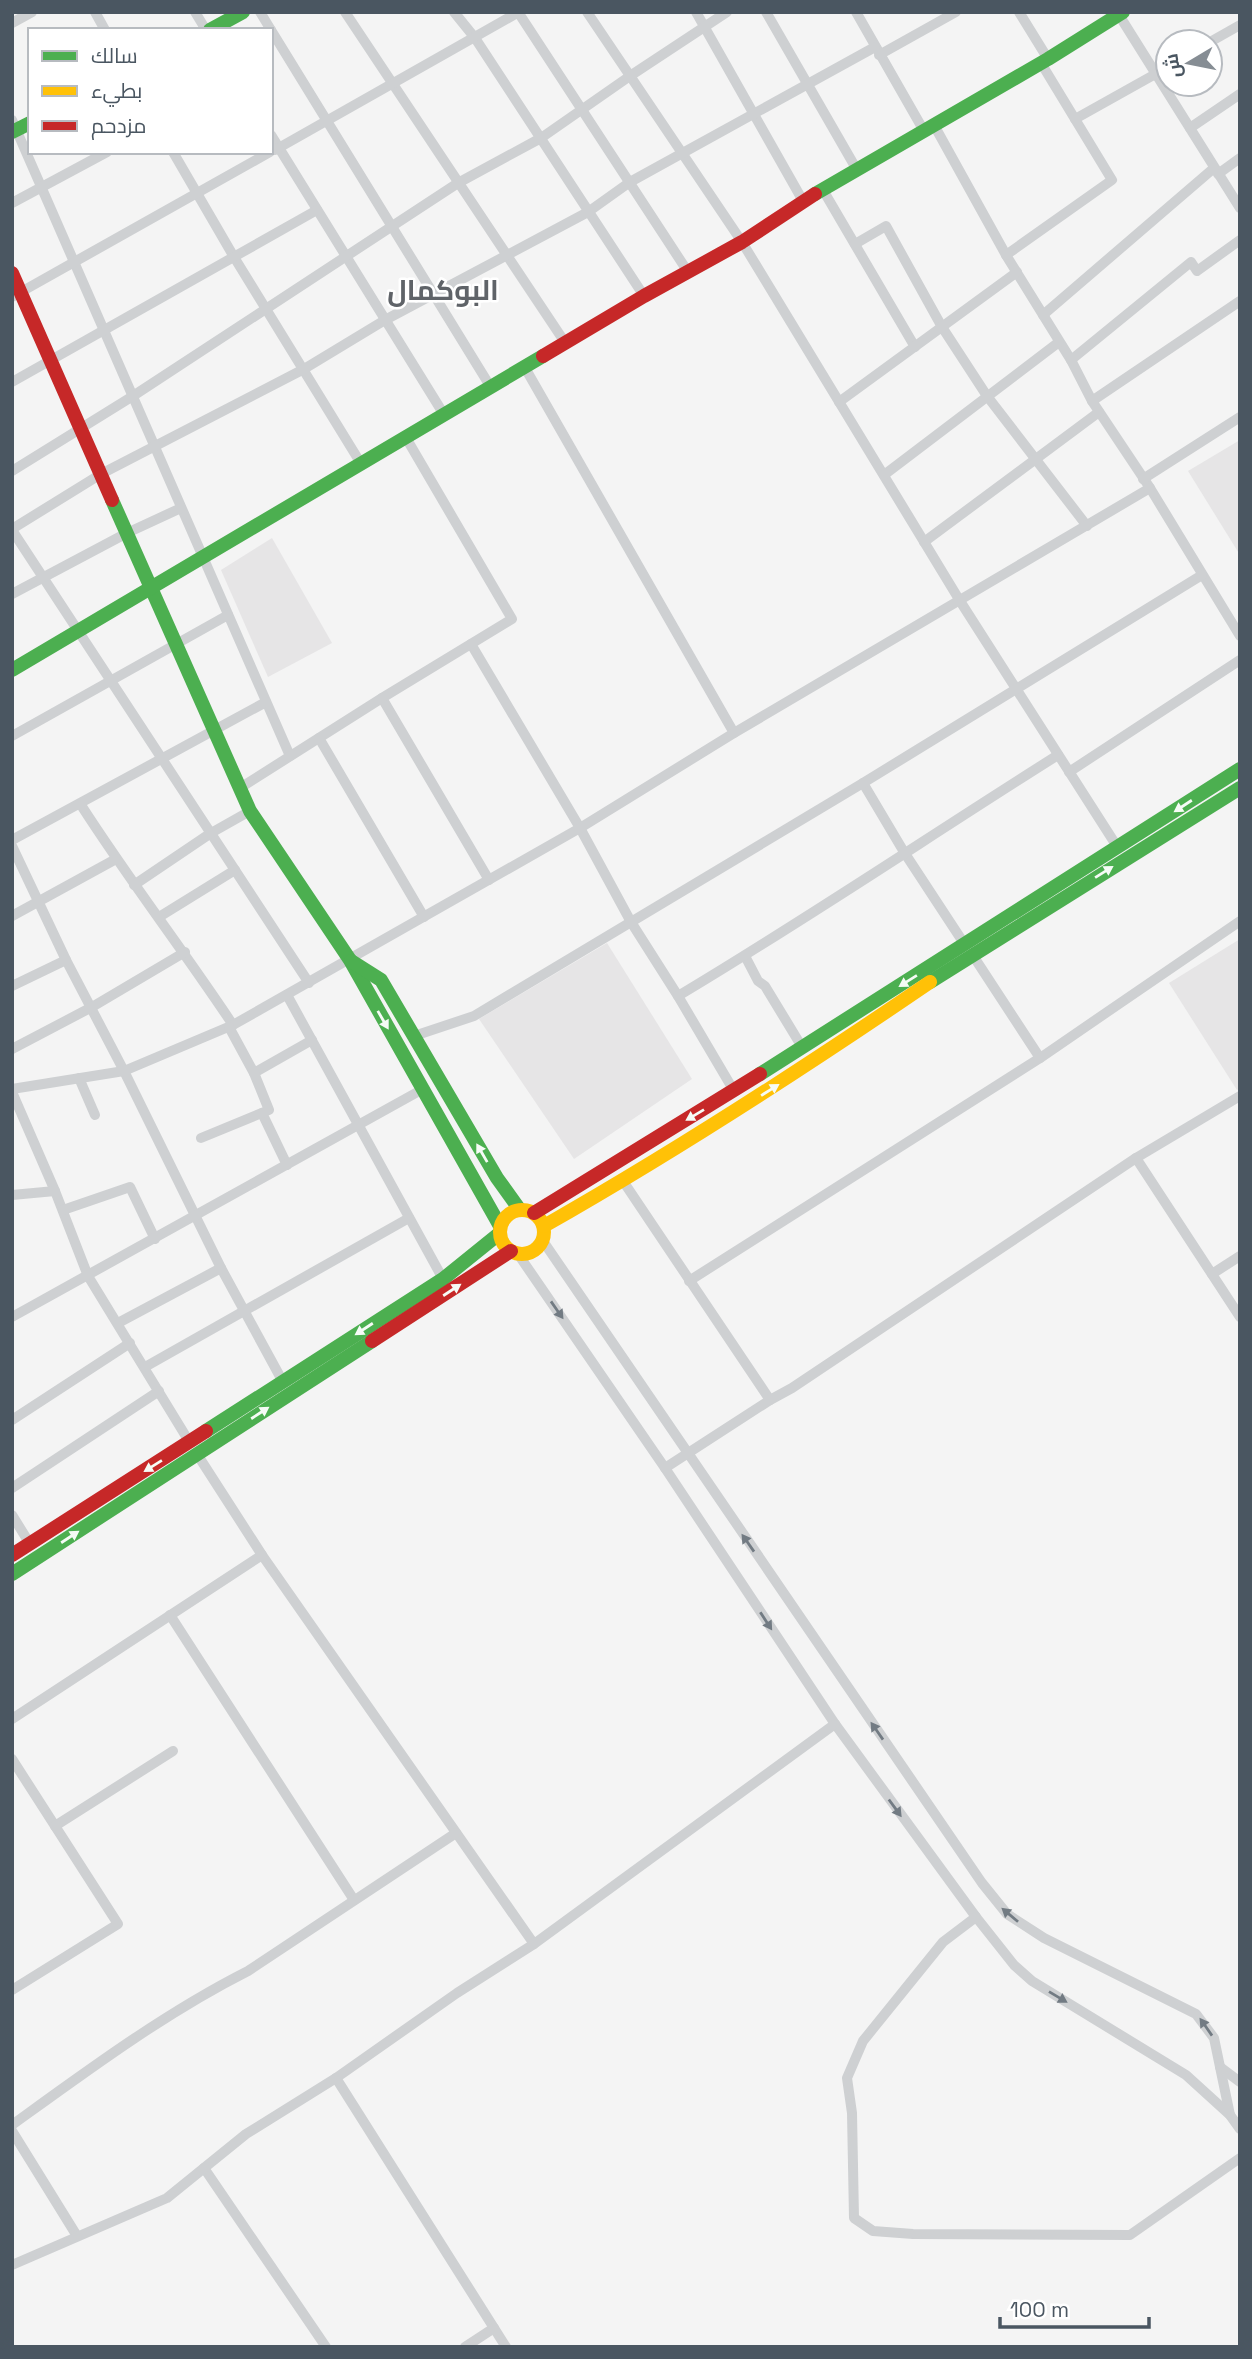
<svg xmlns="http://www.w3.org/2000/svg" width="1252" height="2359" viewBox="0 0 1252 2359" font-family="'Space Grotesk',Cairo,sans-serif">
	<style>
		.education { fill: #e6e5e6 }
		.lines { fill: none; stroke-linecap: round; stroke-linejoin: round }
		.street { stroke: #ced0d2; stroke-width: 10 }
		.fast { stroke: #4caf50; stroke-width: 14 }
		.slow { stroke: #ffc107; stroke-width: 14 }
		.jam { stroke: #c62828; stroke-width: 14 }
		.oneway { fill: #f6fbf6 }
		.oneway2 { fill: #727b83 }
		.labels { text-anchor: middle; dominant-baseline: central; stroke-width: 5; stroke-linejoin: round; paint-order: stroke }
		.district-label { font-size: 28px; font-weight: bold; fill: #5f6368; stroke: #fff }
	</style>
	<rect width="100%" height="100%" fill="#f4f4f4"/>
	<g class="education">
		<polygon points="1240,440 1240,555 1188,471"/>
		<polygon points="272,538 332,643 268,677 221,570"/>
		<polygon points="1240,939 1240,1088 1237,1090 1169,983"/>
		<polygon points="607,943 692,1079 574,1159 479,1019"/>
	</g>
	<g class="lines">
		<g class="street">
			<polyline points="95,12 105,30"/>
			<polyline points="195,12 206,30"/>
			<polyline points="260,12 271,30"/>
			<polyline points="345,12 566,344"/>
			<polyline points="454,12 475,38 644,296"/>
			<polyline points="518,12 688,272"/>
			<polyline points="587,12 742,242 960,601 1118,848"/>
			<polyline points="696,12 803,201"/>
			<polyline points="766,12 857,170"/>
			<polyline points="856,12 924,131"/>
			<polyline points="1019,12 1048,59"/>
			<polyline points="1119,15 1240,208"/>
			<polyline points="12,23 32,12"/>
			<polyline points="271,30 490,386"/>
			<polyline points="1210,42 1240,25"/>
			<polyline points="879,55 956,12"/>
			<polyline points="1075,119 1168,67"/>
			<polyline points="12,120 290,756"/>
			<polyline points="934,125 1006,255 1071,360 1092,401 1150,488 1240,636"/>
			<polyline points="1190,128 1240,94"/>
			<polyline points="271,135 443,413"/>
			<polyline points="275,150 519,12"/>
			<polyline points="173,152 234,257 360,462"/>
			<polyline points="1218,174 1240,158"/>
			<polyline points="823,190 915,347"/>
			<polyline points="12,203 107,152"/>
			<polyline points="855,244 886,226 942,327 987,396 1087,526"/>
			<polyline points="1006,255 1112,180 1041,63"/>
			<polyline points="12,297 270,152"/>
			<polyline points="1043,315 1214,168"/>
			<polyline points="1071,360 1191,262 1197,271 1240,240"/>
			<polyline points="524,366 734,733"/>
			<polyline points="12,382 317,210"/>
			<polyline points="1092,401 1240,301"/>
			<polyline points="839,402 1017,272"/>
			<polyline points="12,471 133,396 458,183 541,138 630,76 727,12"/>
			<polyline points="884,475 1059,342"/>
			<polyline points="1143,479 1240,417"/>
			<polyline points="12,529 101,474 304,369 385,320 588,212 630,182 875,47"/>
			<polyline points="12,530 309,983"/>
			<polyline points="924,542 1099,412"/>
			<polyline points="12,594 127,533 181,508"/>
			<polyline points="471,644 580,828 631,922 678,996 734,1091"/>
			<polyline points="382,698 489,880"/>
			<polyline points="12,736 228,615"/>
			<polyline points="319,738 424,917"/>
			<polyline points="1069,772 1240,660"/>
			<polyline points="863,783 904,852 965,945"/>
			<polyline points="240,788 382,698 512,619 405,436"/>
			<path d="M81,805c48,75 103,146 152,220"/>
			<polyline points="12,840 266,702"/>
			<polyline points="12,846 66,960 124,1071 221,1268 283,1382"/>
			<polyline points="134,885 211,833 250,811"/>
			<polyline points="12,916 116,859"/>
			<polyline points="159,917 235,870"/>
			<polyline points="972,954 1040,1058"/>
			<polyline points="745,956 758,981 765,986 802,1047"/>
			<polyline points="12,986 66,960"/>
			<polyline points="287,995 443,1279"/>
			<path d="M678,996c129,-77 253,-161 380,-241"/>
			<polyline points="414,1036 474,1016 863,783 1202,575"/>
			<polyline points="12,1049 92,1007 185,952"/>
			<polyline points="254,1073 312,1040"/>
			<polyline points="79,1078 95,1115"/>
			<polyline points="12,1089 124,1071 233,1025 580,828 734,733 1150,488"/>
			<polyline points="12,1092 55,1191 88,1276 190,1443"/>
			<polyline points="262,1113 287,1165"/>
			<polyline points="201,1138 269,1110 254,1073 229,1027"/>
			<polyline points="1136,1158 1240,1317"/>
			<polyline points="623,1181 770,1400"/>
			<polyline points="12,1195 55,1191"/>
			<polyline points="63,1210 130,1187 155,1239"/>
			<polyline points="543,1241 982,1883 1007,1914 1044,1938 1196,2014 1214,2038 1230,2115"/>
			<polyline points="518,1254 665,1468 835,1724 976,1917 1014,1965 1032,1981 1186,2075 1230,2115 1240,2129"/>
			<polyline points="1212,1274 1240,1256"/>
			<polyline points="689,1281 1040,1058 1240,921"/>
			<polyline points="12,1317 423,1089"/>
			<polyline points="118,1323 221,1268"/>
			<polyline points="145,1367 409,1218"/>
			<polyline points="12,1420 130,1343"/>
			<polyline points="197,1454 262,1555 534,1944"/>
			<polyline points="665,1468 770,1400 792,1388 1136,1158 1240,1096"/>
			<polyline points="12,1488 159,1391"/>
			<polyline points="12,1515 30,1544"/>
			<polyline points="170,1615 354,1900"/>
			<polyline points="12,1719 262,1555"/>
			<polyline points="12,1759 118,1924 12,1990"/>
			<polyline points="55,1826 173,1751"/>
			<polyline points="976,1917 943,1942 863,2041 847,2078 852,2113 854,2218 873,2231 913,2234 1130,2235 1240,2158"/>
			<polyline points="1220,2067 1240,2082"/>
			<polyline points="336,2078 506,2347"/>
			<path d="M12,2125c76,-55 153,-112 236,-154l208,-138"/>
			<polyline points="12,2131 77,2236"/>
			<polyline points="204,2168 326,2347"/>
			<polyline points="12,2265 167,2198 246,2134 336,2078 457,1993 534,1944 835,1724"/>
			<polyline points="465,2347 494,2328"/>
		</g>
		<g class="fast">
			<polyline points="210,30 243,12"/>
			<polyline points="12,132 30,123"/>
			<polyline points="815,194 1048,59 1123,12"/>
			<polyline points="112,500 250,811 350,960 500,1226"/>
			<polyline points="12,670 543,356"/>
			<polyline points="351,961 381,980 497,1178 520,1210"/>
			<polyline points="930,982 1240,788"/>
			<polyline points="760,1074 1240,769"/>
			<polyline points="206,1431 443,1279 500,1233"/>
			<polyline points="12,1574 372,1341"/>
		</g>
		<g class="slow">
			<circle cx="522" cy="1232" r="22"/>
			<path d="M544,1226c132,-75 260,-158 386,-244"/>
		</g>
		<g class="jam">
			<polyline points="12,273 112,500"/>
			<polyline points="543,356 644,296 742,242 815,194"/>
			<polyline points="534,1213 760,1074"/>
			<polyline points="372,1341 511,1251"/>
			<polyline points="12,1555 206,1431"/>
		</g>
	</g>
	<defs><path id="oneway-solid" d="M-6-.8H1V-3.2L6.5 0L1 3.2V.8H-6Z" transform="scale(1.75)"/></defs>
	<g class="oneway">
		<use href="#oneway-solid" transform="translate(1183 806) rotate(147)"/>
		<use href="#oneway-solid" transform="translate(1104 872) rotate(-32)"/>
		<use href="#oneway-solid" transform="translate(908 981) rotate(148)"/>
		<use href="#oneway-solid" transform="translate(383 1020) rotate(60)"/>
		<use href="#oneway-solid" transform="translate(770 1090) rotate(-32)"/>
		<use href="#oneway-solid" transform="translate(695 1115) rotate(149)"/>
		<use href="#oneway-solid" transform="translate(482 1153) rotate(-120)"/>
		<use href="#oneway-solid" transform="translate(452 1290) rotate(-33)"/>
		<use href="#oneway-solid" transform="translate(364 1329) rotate(147)"/>
		<use href="#oneway-solid" transform="translate(260 1413) rotate(-33)"/>
		<use href="#oneway-solid" transform="translate(153 1466) rotate(148)"/>
		<use href="#oneway-solid" transform="translate(70 1537) rotate(-33)"/>
	</g>
	<g class="oneway2">
		<use href="#oneway-solid" transform="translate(557 1310) rotate(55)"/>
		<use href="#oneway-solid" transform="translate(748 1543) rotate(-125)"/>
		<use href="#oneway-solid" transform="translate(766 1621) rotate(57)"/>
		<use href="#oneway-solid" transform="translate(877 1731) rotate(-125)"/>
		<use href="#oneway-solid" transform="translate(895 1808) rotate(54)"/>
		<use href="#oneway-solid" transform="translate(1010 1915) rotate(-140)"/>
		<use href="#oneway-solid" transform="translate(1058 1997) rotate(31)"/>
		<use href="#oneway-solid" transform="translate(1206 2027) rotate(-125)"/>
	</g>
	<g class="labels">
		<g class="district-label">
			<text x="443" y="290">البوكمال</text>
		</g>
	</g>
	<rect width="1252" height="2359" fill="none" stroke="#4a5661" stroke-width="28"/>
	<rect x="28" y="28" width="245" height="126" fill="#ffffff" stroke="#b7bbc0" stroke-width="2"/>
	<rect x="42" y="51" width="35" height="10" fill="#4caf50" stroke="#b7bbc0" stroke-width="2"/>
	<text x="91" y="63" font-size="21" fill="#4a5661">سالك</text>
	<rect x="42" y="86" width="35" height="10" fill="#ffc107" stroke="#b7bbc0" stroke-width="2"/>
	<text x="91" y="98" font-size="21" fill="#4a5661">بطيء</text>
	<rect x="42" y="121" width="35" height="10" fill="#c62828" stroke="#b7bbc0" stroke-width="2"/>
	<text x="91" y="133" font-size="21" fill="#4a5661">مزدحم</text>
	<g transform="translate(1189 63) rotate(260)"><circle r="33" fill="#ffffff" stroke="#b7bbc0" stroke-width="2"/>
	<path d="M0-5L12 26L0 18L-12 26Z" fill="#868d94"/>
	<text y="-10" font-size="19" font-weight="bold" text-anchor="middle" fill="#4a5661">ش</text>
	</g>
	<path d="M1000 2317v10h149v-10" fill="none" stroke="#4a5661" stroke-width="3.5"/>
	<text x="1010" y="2317" font-size="21" fill="#4a5661" stroke="#ffffff" stroke-width="5" paint-order="stroke">100 m</text>
</svg>
